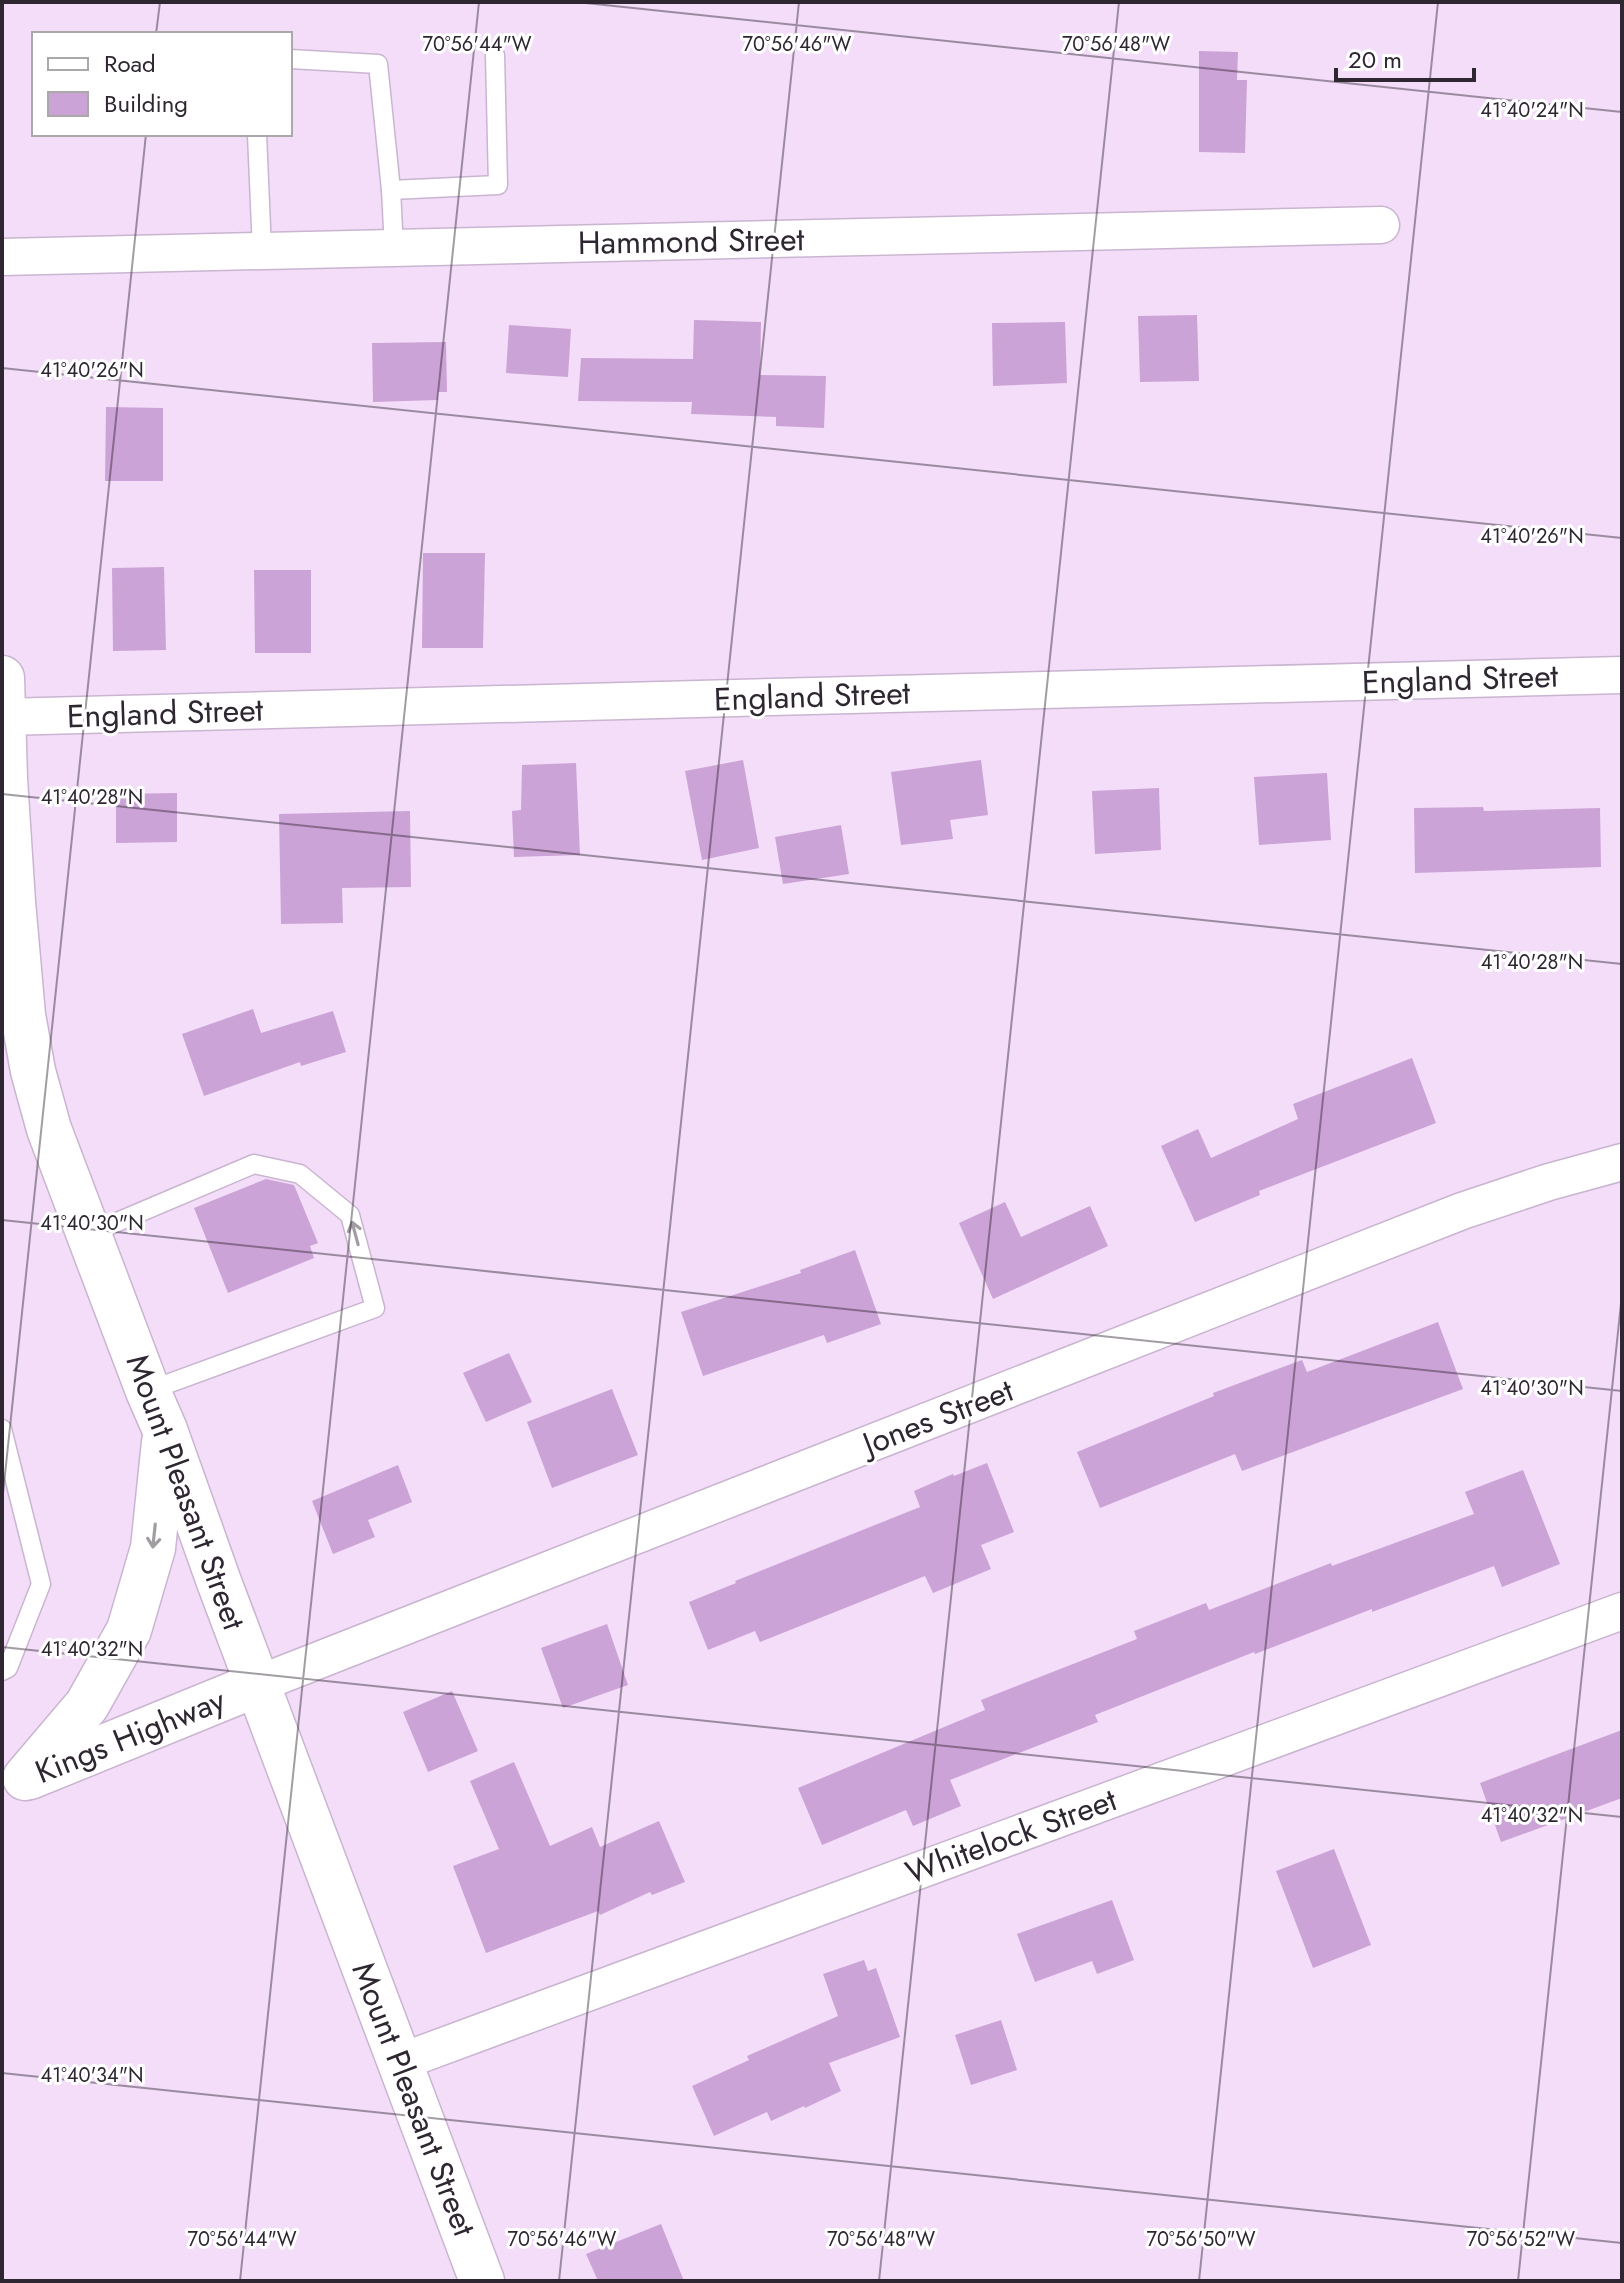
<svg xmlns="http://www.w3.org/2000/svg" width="1624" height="2283" viewBox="0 0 1624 2283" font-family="Jost,sans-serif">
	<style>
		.building { fill: #cca3d6 }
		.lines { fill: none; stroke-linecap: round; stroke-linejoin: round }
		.service-casing { stroke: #cab5d0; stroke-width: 21 }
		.minor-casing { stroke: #cab5d0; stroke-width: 39 }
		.secondary-casing { stroke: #cab5d0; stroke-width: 47 }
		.service { stroke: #fff; stroke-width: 18 }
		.minor { stroke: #fff; stroke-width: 36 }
		.secondary { stroke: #fff; stroke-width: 44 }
		.oneway { stroke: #a19da2 }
		.ticks { fill: none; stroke: #2e2630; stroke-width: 2; stroke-opacity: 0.45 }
		.labels { text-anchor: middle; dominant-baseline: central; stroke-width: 6; stroke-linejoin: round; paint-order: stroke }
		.street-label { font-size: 32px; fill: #2e2630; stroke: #fff }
		.ticks-label { font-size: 20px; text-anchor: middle; fill: #2e2630; stroke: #fff; stroke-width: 6; stroke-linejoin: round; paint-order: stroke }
	</style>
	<rect width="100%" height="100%" fill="#f3ddf9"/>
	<g class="building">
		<polygon points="1199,51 1238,52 1237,80 1247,80 1245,153 1199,152"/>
		<polygon points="1197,315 1199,381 1140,382 1138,316"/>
		<polygon points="694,320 761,322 760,375 826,376 824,428 776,426 776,417 691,414 692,402 578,401 581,358 693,359"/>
		<polygon points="1065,322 1067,383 993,386 992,323"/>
		<polygon points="509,325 571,329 568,377 506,373"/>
		<polygon points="446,342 447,392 438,392 438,400 373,402 372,343"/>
		<polygon points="106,407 163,408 163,481 105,481"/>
		<polygon points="423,553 485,553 483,648 422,648"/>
		<polygon points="164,567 166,650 113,651 112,568"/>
		<polygon points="254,570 311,570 311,653 255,653"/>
		<polygon points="743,760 759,848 702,860 685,771"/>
		<polygon points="981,760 988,815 950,820 953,839 901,845 891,772"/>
		<polygon points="576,763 580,855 514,857 512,811 521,810 522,765"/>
		<polygon points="1327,773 1331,840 1259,845 1254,777"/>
		<polygon points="1159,788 1161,850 1095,854 1092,791"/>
		<polygon points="177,793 177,842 116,843 116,794"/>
		<polygon points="1483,807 1484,811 1600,808 1601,867 1415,873 1414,808"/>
		<polygon points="410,811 411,887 342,888 343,923 281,924 279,814"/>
		<polygon points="841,825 849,874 783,884 775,837"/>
		<polygon points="253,1009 261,1033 333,1011 346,1052 301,1066 300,1062 204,1096 182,1034"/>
		<polygon points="1412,1058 1436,1123 1259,1191 1260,1195 1195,1222 1161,1146 1198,1129 1211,1158 1298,1119 1293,1104"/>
		<polygon points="266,1179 294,1185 318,1243 310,1246 314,1258 228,1293 194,1208"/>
		<polygon points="1005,1202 1021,1237 1090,1206 1108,1246 993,1299 959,1223"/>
		<polygon points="855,1250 881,1324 827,1343 824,1335 703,1376 681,1312 801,1273 800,1270"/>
		<polygon points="1438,1322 1463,1389 1242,1471 1235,1454 1100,1508 1077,1452 1214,1396 1213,1393 1302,1360 1307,1372"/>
		<polygon points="509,1353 532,1402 486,1422 463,1373"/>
		<polygon points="612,1389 638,1455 552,1488 527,1422"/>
		<polygon points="987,1463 1014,1532 981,1545 991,1569 933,1593 925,1576 760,1642 755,1631 708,1650 689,1602 736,1583 735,1581 920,1507 914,1491 953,1474 954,1476"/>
		<polygon points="398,1465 412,1502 368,1520 375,1537 333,1554 312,1501"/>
		<polygon points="1523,1470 1560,1564 1502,1587 1494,1566 1372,1612 1372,1609 1255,1654 1254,1652 1095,1715 1098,1722 950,1780 961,1806 913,1826 906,1810 822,1845 798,1788 985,1710 981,1700 1137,1639 1134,1631 1206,1603 1209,1610 1331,1563 1332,1566 1474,1514 1465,1492"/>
		<polygon points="607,1624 628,1685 563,1708 541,1648"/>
		<polygon points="452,1691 478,1751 428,1772 403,1712"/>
		<polygon points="1622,1730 1622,1798 1501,1842 1480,1783"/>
		<polygon points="514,1762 550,1846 592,1827 600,1847 659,1821 685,1882 652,1895 650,1892 600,1915 598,1911 486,1953 453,1866 499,1849 470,1781"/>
		<polygon points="1334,1849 1371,1945 1313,1968 1276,1871"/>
		<polygon points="1112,1900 1134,1960 1097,1974 1092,1961 1035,1982 1017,1934"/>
		<polygon points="864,1960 868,1971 876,1968 900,2037 829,2063 841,2091 805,2108 804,2106 771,2121 767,2112 714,2136 692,2086 749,2060 747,2056 838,2016 823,1974"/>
		<polygon points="1001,2020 1017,2070 971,2085 955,2035"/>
		<polygon points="661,2224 684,2281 598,2281 586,2254"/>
	</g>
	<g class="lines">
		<g class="service-casing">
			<g id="service">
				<polyline points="290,59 378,64 391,190"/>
				<polyline points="257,134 262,251"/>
				<polyline points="394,248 391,190 498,185 495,55"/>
				<polyline points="89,1234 254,1164 300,1174 350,1215 375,1308 148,1391"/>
				<polyline points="2,1429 41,1584 8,1668 2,1671"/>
			</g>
		</g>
		<g class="minor-casing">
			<g id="minor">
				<polyline points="2,257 1381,225"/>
				<polyline points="3,717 1622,675"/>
				<polyline points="258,1684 1462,1211 1549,1182 1622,1162"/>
				<polyline points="400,2062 1622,1611"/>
			</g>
		</g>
		<g class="secondary-casing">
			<g id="secondary">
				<polyline points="2,678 5,779 13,902 23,1015 33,1071 49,1129 148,1391 165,1430 219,1582 482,2281"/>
				<polyline points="30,1777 258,1684"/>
				<polyline points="25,1778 87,1705 129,1630 153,1548 164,1442"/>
			</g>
		</g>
		<use href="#service" class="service"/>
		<use href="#minor" class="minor"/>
		<use href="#secondary" class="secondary"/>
	</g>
	<defs><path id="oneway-shaft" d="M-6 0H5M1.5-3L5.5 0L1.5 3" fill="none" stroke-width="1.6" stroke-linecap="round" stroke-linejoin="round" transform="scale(2)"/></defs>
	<g class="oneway">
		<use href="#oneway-shaft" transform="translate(355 1233) rotate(-105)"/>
		<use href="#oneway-shaft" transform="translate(154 1536) rotate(96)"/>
	</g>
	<path class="ticks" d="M576,2l1046,110M156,34l4,-32M2,368l1620,170M2,794l1620,170M2,1220l1620,171M2,1503l144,-1369M2,1647l1620,170M2,2073l1620,170M240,2281l239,-2279M559,2281l240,-2279M879,2281l240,-2279M1199,2281l239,-2279M1518,2281l104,-987"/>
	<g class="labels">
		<g class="street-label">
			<text transform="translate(691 241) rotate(-1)">Hammond Street</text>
			<text transform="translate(1460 679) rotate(-2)">England Street</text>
			<text transform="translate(812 696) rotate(-2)">England Street</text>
			<text transform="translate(165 713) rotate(-2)">England Street</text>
			<text transform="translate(938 1417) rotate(-21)">Jones Street</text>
			<text transform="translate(186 1492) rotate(70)">Mount Pleasant Street</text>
			<text transform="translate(130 1736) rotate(-22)">Kings Highway</text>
			<text transform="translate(1011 1836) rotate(-20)">Whitelock Street</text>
			<text transform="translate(414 2099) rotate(69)">Mount Pleasant Street</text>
		</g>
	</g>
	<g class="ticks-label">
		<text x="477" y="51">70°56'44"W</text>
		<text x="797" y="51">70°56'46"W</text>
		<text x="1116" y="51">70°56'48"W</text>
		<text x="1532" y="117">41°40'24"N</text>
		<text x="92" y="377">41°40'26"N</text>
		<text x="1532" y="543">41°40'26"N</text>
		<text x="92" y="804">41°40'28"N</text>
		<text x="1532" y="969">41°40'28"N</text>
		<text x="92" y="1230">41°40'30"N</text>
		<text x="1532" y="1395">41°40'30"N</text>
		<text x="92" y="1656">41°40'32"N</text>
		<text x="1532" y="1822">41°40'32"N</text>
		<text x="92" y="2082">41°40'34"N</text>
		<text x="242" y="2246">70°56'44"W</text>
		<text x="562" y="2246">70°56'46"W</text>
		<text x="881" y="2246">70°56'48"W</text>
		<text x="1201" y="2246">70°56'50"W</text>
		<text x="1521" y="2246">70°56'52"W</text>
	</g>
	<rect width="1624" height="2283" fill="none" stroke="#2e2630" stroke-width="8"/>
	<rect x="32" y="32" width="260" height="104" fill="#ffffff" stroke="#aba8ac" stroke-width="2"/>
	<rect x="48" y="58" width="40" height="12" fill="#ffffff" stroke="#aba8ac" stroke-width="2"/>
	<text x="104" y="72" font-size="24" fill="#2e2630">Road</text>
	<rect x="48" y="92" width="40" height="24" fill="#cca3d6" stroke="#aba8ac" stroke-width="2"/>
	<text x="104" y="112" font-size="24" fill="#2e2630">Building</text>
	<path d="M1336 68v12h138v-12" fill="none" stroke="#2e2630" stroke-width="4"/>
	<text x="1348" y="68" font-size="24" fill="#2e2630" stroke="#ffffff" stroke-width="6" paint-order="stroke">20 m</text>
</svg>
